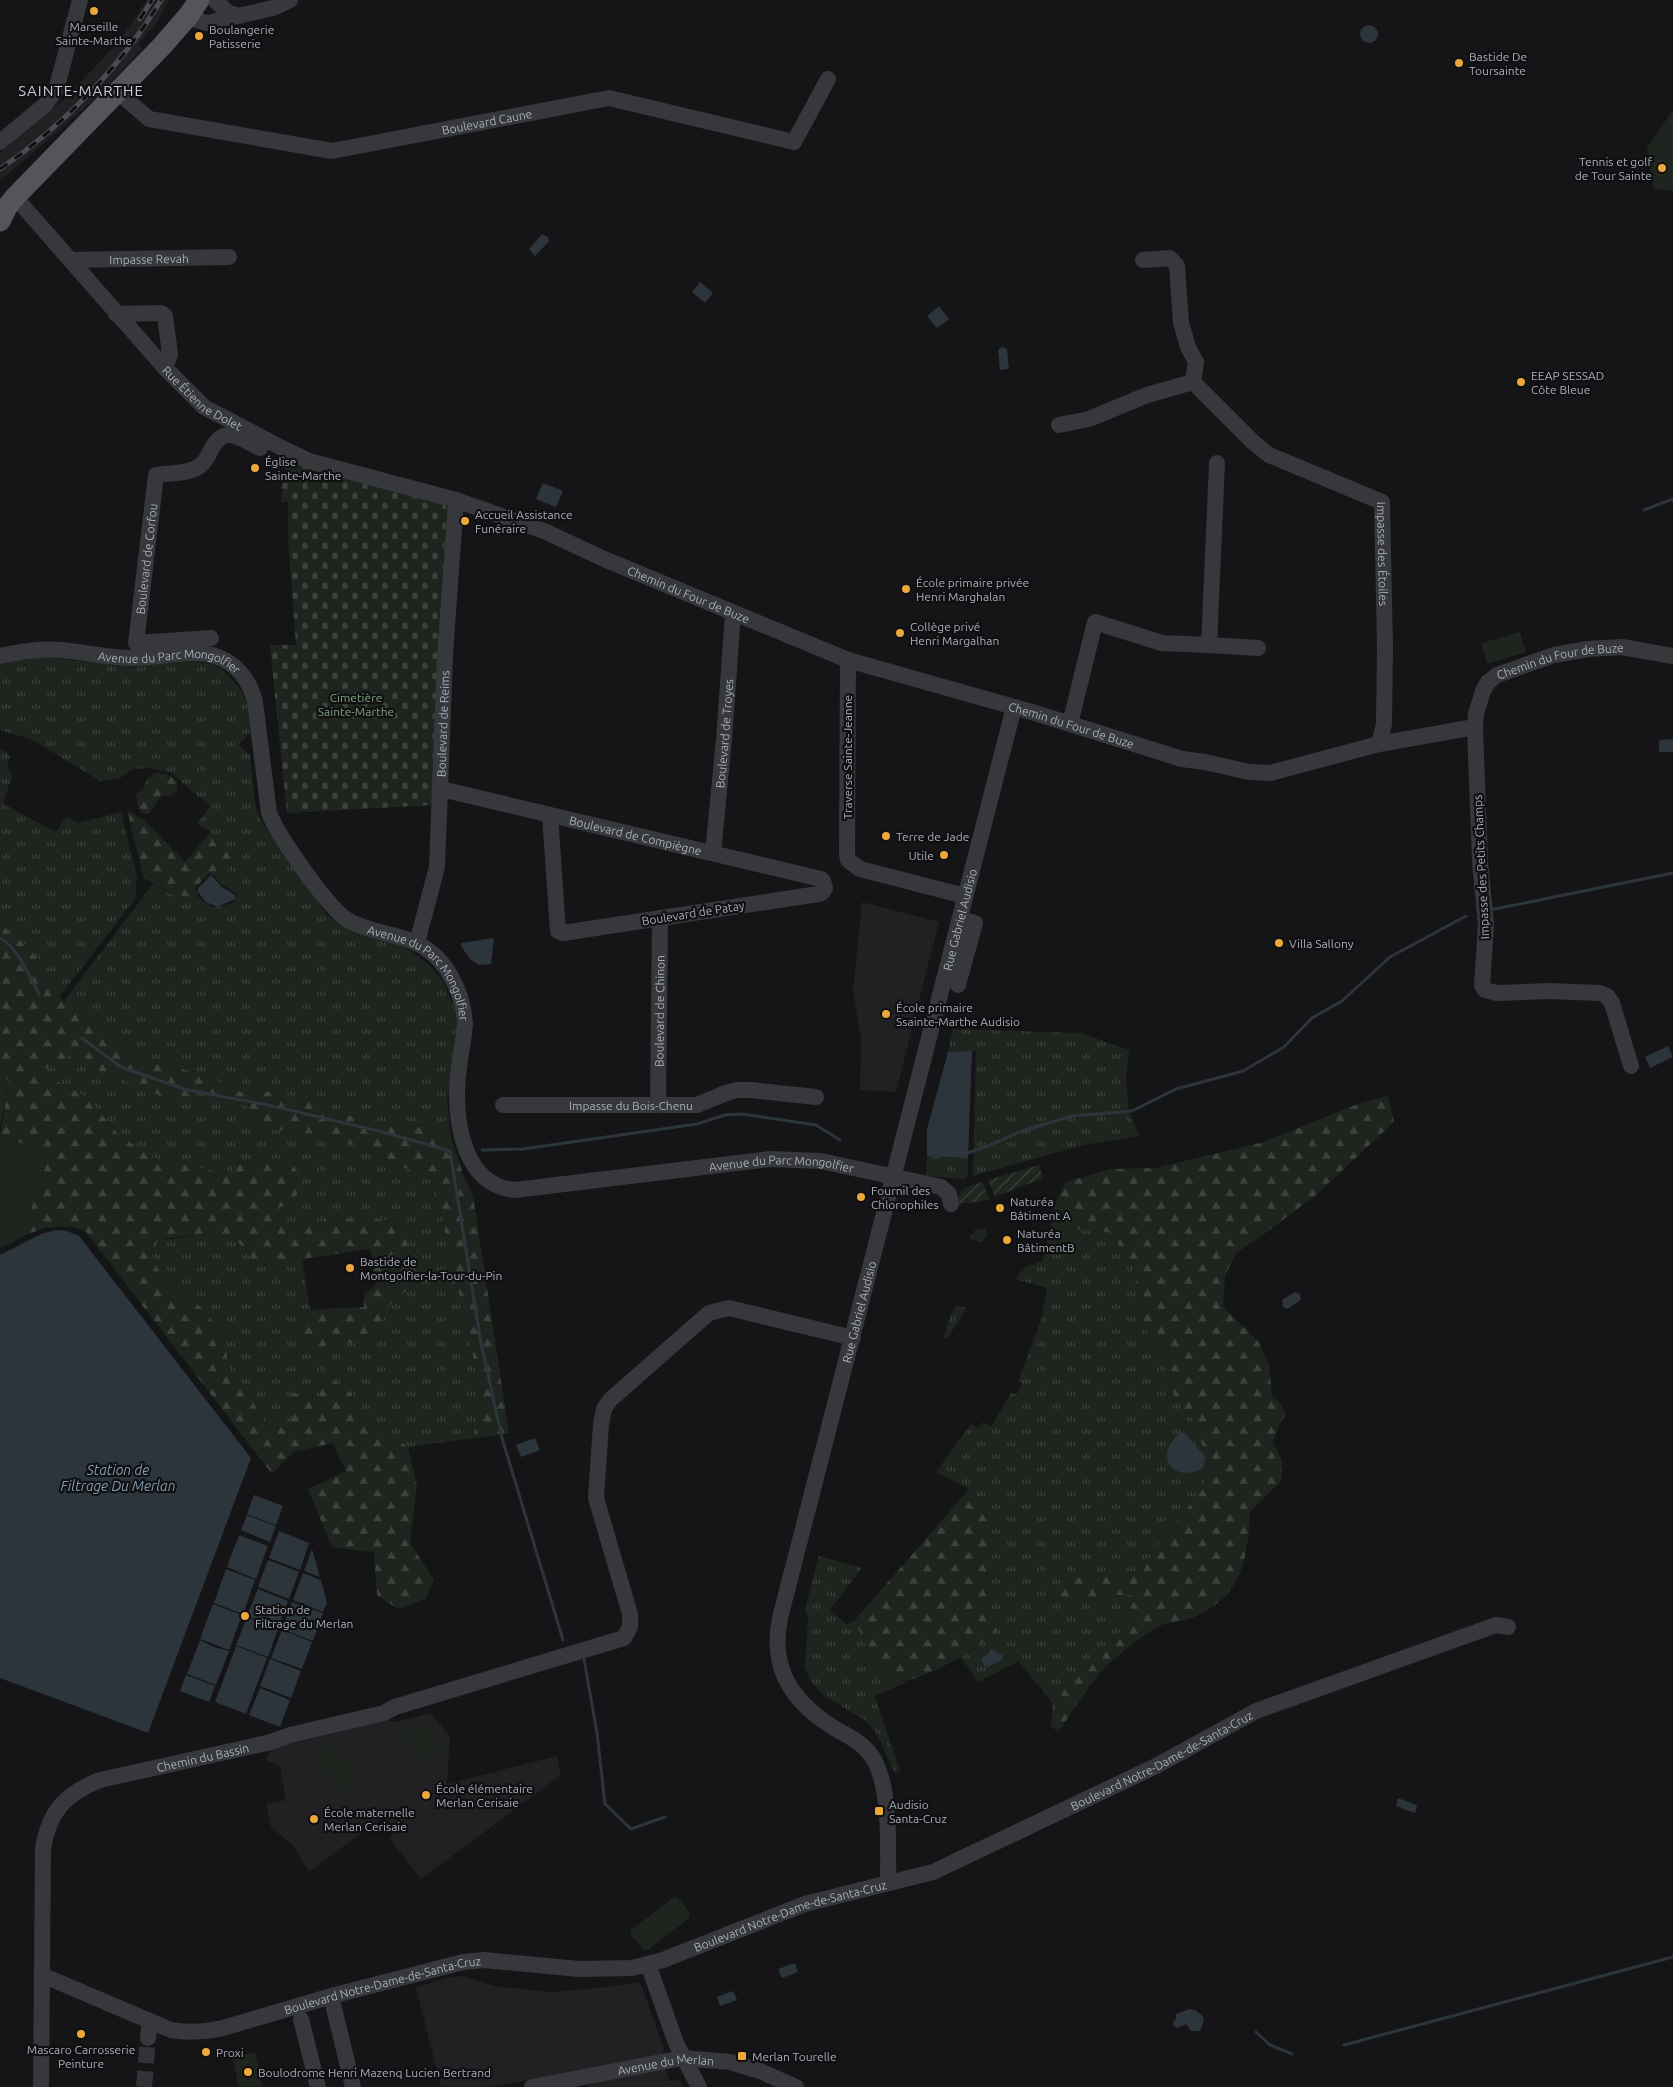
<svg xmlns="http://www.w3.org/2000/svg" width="1673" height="2087" viewBox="0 0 1673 2087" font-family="Ubuntu,sans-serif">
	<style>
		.built { fill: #212124 }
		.grass { fill: url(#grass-tufts) }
		.forest { fill: url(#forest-firs) }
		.cemetery { fill: url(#cemetery-stones) }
		.park { fill: #1e251e }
		.garden { fill: url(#garden-furrows) }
		.water { fill: #2c353b }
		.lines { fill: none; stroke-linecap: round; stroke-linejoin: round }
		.stream { stroke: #2c353b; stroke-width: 3 }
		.minor-tunnel { stroke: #323337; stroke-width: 16; stroke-dasharray: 16 8; stroke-linecap: butt }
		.minor { stroke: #36383c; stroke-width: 16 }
		.major { stroke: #53555b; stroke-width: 21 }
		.rail-casing { stroke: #4a4c51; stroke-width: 5 }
		.rail { stroke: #101012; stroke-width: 3; stroke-dasharray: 9; stroke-linecap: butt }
		.poi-dot { fill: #eca839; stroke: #101012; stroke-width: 2 }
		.labels { text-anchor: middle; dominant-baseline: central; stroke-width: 4.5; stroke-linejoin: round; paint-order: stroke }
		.poi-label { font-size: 12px; fill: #a8adb7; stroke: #101012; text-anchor: start }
		.street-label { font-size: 12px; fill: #a8adb7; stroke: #101012 }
		.park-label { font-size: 12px; fill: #7fa180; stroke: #101012 }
		.water-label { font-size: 14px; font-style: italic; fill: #809cb1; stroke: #101012 }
		.quarter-label { font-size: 15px; letter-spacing: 1px; fill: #c9ccd3; stroke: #101012 }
	</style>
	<defs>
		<pattern id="grass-tufts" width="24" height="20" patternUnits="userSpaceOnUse" patternTransform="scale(1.25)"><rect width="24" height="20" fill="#1e251e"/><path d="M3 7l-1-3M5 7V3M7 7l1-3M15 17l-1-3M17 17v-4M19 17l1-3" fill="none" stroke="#3c423c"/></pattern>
		<pattern id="forest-firs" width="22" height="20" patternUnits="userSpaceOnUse" patternTransform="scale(1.25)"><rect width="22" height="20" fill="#1e251e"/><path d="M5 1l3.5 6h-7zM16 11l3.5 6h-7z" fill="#3c423c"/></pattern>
		<pattern id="cemetery-stones" width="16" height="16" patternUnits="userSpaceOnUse" patternTransform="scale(1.25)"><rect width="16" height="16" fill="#1e251e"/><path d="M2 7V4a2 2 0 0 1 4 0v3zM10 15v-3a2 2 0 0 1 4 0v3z" fill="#3c423c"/></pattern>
		<pattern id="garden-furrows" width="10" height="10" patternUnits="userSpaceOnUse" patternTransform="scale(1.25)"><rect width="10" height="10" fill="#1e251e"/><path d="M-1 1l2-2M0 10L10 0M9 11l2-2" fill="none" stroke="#3c423c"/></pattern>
	</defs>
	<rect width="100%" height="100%" fill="#151517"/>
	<g class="built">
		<polygon points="147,0 169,0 156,24 139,43 142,49 96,98 0,181 0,153 66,98 120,40"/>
		<polygon points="862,902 939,922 896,1092 860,1090 861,1038 853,990"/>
		<polygon points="430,1713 450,1736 447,1784 557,1756 561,1775 421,1879 389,1838 397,1831 384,1816 309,1872 293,1846 271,1827 266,1804 286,1800 280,1767 265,1759 273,1748 387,1720 396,1722"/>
		<polygon points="462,1976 494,1986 553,1992 607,1987 639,1982 641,1984 664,2049 662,2054 669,2081 680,2079 683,2087 588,2087 584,2069 493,2087 441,2087 416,1987 446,1978"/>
	</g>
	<g class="grass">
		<polygon points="43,657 134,667 189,661 212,664 225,672 242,691 248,709 250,732 239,745 250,755 255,804 258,814 263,824 327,915 354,933 398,945 413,952 431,967 444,983 454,1008 457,1026 447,1102 451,1137 425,1125 402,1127 334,1112 317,1100 265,1091 240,1092 200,1073 140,1060 92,1020 64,1001 153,884 184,900 199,898 213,908 234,903 237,894 222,884 233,857 211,832 197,824 210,806 171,773 149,768 132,769 119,779 100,781 33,740 0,730 0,664"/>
		<polygon points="0,749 7,752 10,757 7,765 12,775 3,804 56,832 66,817 78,823 121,812 137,877 135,899 59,997 54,991 33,952 0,923"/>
		<polygon points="953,1029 1081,1033 1129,1050 1126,1080 1129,1114 1140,1136 1083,1145 973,1176 976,1051 948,1052"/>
		<path d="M76,1049l18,19 88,36 12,-13 52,14 10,22 76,9 101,44 1,13 6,16 40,178 16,48 -88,12 -56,-38 -30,-37 -3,27 -27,-5 1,34 -24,-1 -19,-29 -17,-20 -6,-17 -2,-25 -24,-29 -35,-21 -14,-30 6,-17h13l42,-6 20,3 24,28 35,-9 10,4 8,51 -8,17 12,22 21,-6h27l20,-6c0,-26 5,-33 26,-48l1,-32 -92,-32 -33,1 -17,-14 -22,-52 -17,14 -78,-17 -34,-25 -28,-34 -50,-27 21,-8z"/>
		<polygon points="927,1156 968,1158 968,1176 965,1179 926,1176"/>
		<polygon points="1052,1221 1074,1229 1108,1232 1131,1260 1146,1330 1168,1358 1174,1397 1194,1421 1208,1462 1205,1487 1162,1540 1143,1568 1127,1577 1082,1576 1092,1602 1106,1595 1135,1595 1124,1628 1083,1671 1064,1687 1053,1704 1019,1661 978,1682 961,1657 978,1646 998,1631 986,1615 987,1561 992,1522 969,1489 936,1472 971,1424 978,1428 983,1422 991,1427 1011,1393 1017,1394 1022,1383 1018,1381 1041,1320 1047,1288 1015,1279 1026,1267 1043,1261"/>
		<polygon points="985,1228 987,1236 982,1242 970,1239 969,1235 975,1233 974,1230"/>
		<polygon points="956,1305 966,1308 961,1318 947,1338 944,1338 948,1322"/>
		<polygon points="819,1556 862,1568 830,1610 847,1625 855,1620 874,1667 893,1683 906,1682 875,1696 900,1772 895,1772 892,1768 877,1734 865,1720 823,1695 810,1680 805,1667 808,1619 805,1609"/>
	</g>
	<g class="forest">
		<polygon points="155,772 166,774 177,780 177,790 170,796 161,795 149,814 142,813 138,806 136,794 143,790 147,779"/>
		<polygon points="127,810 145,821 185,862 211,832 233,857 222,884 210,872 195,888 199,898 184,900 144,878"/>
		<path d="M0,923l33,29 21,39 5,6 33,23 48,40 60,13 40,19 25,-1 52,9 17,12 68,15 23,-2 26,12 12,37 10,22 36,237 -36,5 5,-24 2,-27 -40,-178 -6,-16 -1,-13 -101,-44 -76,-9 -10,-22 -52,-14 -12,14 -88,-37 -18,-19 -17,14 -21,8 50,27 28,34 34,25 78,17 17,-14 41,-1 16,17 -7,25 -28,11 17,14 33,-1 9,-7 61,2 18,14 4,23 -1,32c-21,16 -26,22 -26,49l-20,5h-27l-21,6 -16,-7 4,-15 8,-17 54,-3v-13l11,-8 -4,-37 -69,10 -10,-4 -9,9h-26l-24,-28 -20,-3 -55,6 -6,17 14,30 35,21 25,30 1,24 6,17 17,20 19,29 23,1v-35l27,6 3,-28 29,22 1,16 56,38 9,39 -7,57 24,37 -8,19 -28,10 -21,-14 -3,-43 -42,-5 -24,-58 38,-18 -13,-28 -40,9 -21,22 -187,-243c-35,-12 -55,2 -85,17l42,-97 -42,-15 9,-55 -9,-6z"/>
		<path d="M1388,1096l6,26 -78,73 -56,42 -24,16 -11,23 -2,31 35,34 11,23 3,31 8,8 6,11 -7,10 -6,19 9,17v20l-32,32c-3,49 -7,84 -58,106 -10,4 -23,3 -33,8 -15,9 -33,22 -46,34 -23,20 -37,48 -55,72l-7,-6 2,-22 11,-17 19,-16 41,-43 11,-33h-29l-14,7h-37l7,-16 20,-10 45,1 16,-9 19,-28 43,-54 3,-24 -14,-41 -20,-24 -6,-39 -22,-28 -15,-70 -23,-28 -34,-3 -22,-8 4,-20 10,-19 45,-13 44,-1 109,-26 96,-39z"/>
		<path d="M969,1489l23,33 -5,39 -1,54 12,16c-26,21 -72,49 -105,52l-19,-16 -19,-47z"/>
	</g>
	<polygon class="cemetery" points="285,454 442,502 447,508 439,624 433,805 287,813 270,645 296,645 288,540 288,502 281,502 283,489 280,488 286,477 285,467 279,464"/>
	<g class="park">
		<polygon points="1673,110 1673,191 1654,189 1647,148"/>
		<polygon points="1520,632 1526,652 1487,664 1481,643"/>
		<polygon points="0,1075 9,1081 0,1127"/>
		<polygon points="0,1136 50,1153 22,1237 0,1248"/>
		<polygon points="421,1722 443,1751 426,1764 404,1734"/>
		<polygon points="333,1744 359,1779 339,1793 313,1758"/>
		<polygon points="674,1897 677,1897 690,1913 689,1918 648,1950 644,1950 630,1934 631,1930"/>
		<polygon points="255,2052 263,2087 239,2087 232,2058"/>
	</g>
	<g class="garden">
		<polygon points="1039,1165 1043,1178 995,1197 988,1180"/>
		<path d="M983,1182l6,17 -11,3 -23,2c4,-16 13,-18 28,-22z"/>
	</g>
	<g class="water">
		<circle cx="1369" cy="34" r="9"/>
		<polygon points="542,234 548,237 549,241 535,256 529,249"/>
		<polygon points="700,282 713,293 705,303 692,292"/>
		<polygon points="939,306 949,319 937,328 927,316"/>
		<polygon points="1002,347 1007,349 1009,369 1000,370 998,350"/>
		<polygon points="543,483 563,491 556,507 536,499"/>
		<polygon points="1673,739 1673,752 1659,752 1659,740"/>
		<polygon points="211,875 222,887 235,895 235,899 217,907 206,902 198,892 198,888"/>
		<polygon points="494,938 491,964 479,965 470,959 461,946 461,943"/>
		<polygon points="1668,1046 1673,1057 1650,1068 1645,1057"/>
		<polygon points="972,1051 968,1158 927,1156 927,1129 948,1052"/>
		<polygon points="56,1230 67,1231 79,1236 251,1458 148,1733 0,1678 0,1255 41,1234"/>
		<polygon points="1295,1292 1300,1294 1301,1300 1287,1309 1283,1307 1282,1300"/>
		<path d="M1180,1432l6,1c5,11 15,16 19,25l-2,10c-12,8 -34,7 -36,-11 -1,-10 7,-18 13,-25z"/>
		<polygon points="535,1438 540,1450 521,1457 516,1445"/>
		<polygon points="254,1495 283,1506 276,1525 247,1514"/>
		<polygon points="247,1515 276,1526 270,1542 241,1530"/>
		<polygon points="279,1531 309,1543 300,1570 269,1558"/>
		<polygon points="239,1535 268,1546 256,1579 227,1567"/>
		<polygon points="312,1549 320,1577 304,1571"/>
		<polygon points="268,1560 299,1572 289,1599 258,1587"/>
		<polygon points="226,1569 255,1580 243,1614 214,1603"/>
		<polygon points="303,1573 321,1580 327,1603 323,1612 293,1600"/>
		<polygon points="258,1589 288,1601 278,1628 247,1616"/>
		<polygon points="292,1602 323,1613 313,1641 282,1629"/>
		<polygon points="213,1604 242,1615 229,1650 200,1639"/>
		<polygon points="247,1617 278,1629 268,1657 236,1645"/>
		<polygon points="282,1630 312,1642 302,1669 271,1658"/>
		<polygon points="200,1640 214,1647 229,1651 216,1685 187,1674"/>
		<polygon points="236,1646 267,1658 246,1714 215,1702"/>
		<polygon points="992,1649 1002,1655 1003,1659 988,1667 984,1666 981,1658 987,1655"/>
		<polygon points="270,1659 301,1671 291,1698 260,1686"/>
		<polygon points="186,1675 215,1686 209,1702 180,1691"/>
		<polygon points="260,1688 290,1700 280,1727 249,1715"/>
		<polygon points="1398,1798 1417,1805 1415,1813 1396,1806"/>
		<polygon points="795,1963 798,1972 782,1978 778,1969"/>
		<polygon points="733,1991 737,2000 720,2006 717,1997"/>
		<polygon points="1189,2009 1195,2010 1203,2016 1204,2021 1200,2031 1191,2031 1186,2024 1177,2028 1173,2025 1173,2022 1176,2019 1176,2014"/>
	</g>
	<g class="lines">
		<g class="stream">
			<polyline points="1644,510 1673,499"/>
			<polyline points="1490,910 1673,873"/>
			<path d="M0,938c19,11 29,38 39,56"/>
			<polyline points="82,1038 121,1067 187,1090 268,1105 379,1131 450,1151 481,1343 502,1438 563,1640"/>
			<polyline points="482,1150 523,1149 697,1124 725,1115 742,1114 816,1125 840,1140"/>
			<polyline points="964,1154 988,1146 1022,1131 1072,1116 1132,1111 1176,1089 1243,1071 1284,1047 1312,1018 1342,1001 1390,957 1466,916"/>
			<polyline points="584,1659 597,1733 605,1804 631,1829 665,1817"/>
			<polyline points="1256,2032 1270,2045 1292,2054"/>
			<polyline points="1344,2045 1673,1957"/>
		</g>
		<polyline class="minor-tunnel" points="144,2087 148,2038"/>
		<g class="minor">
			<polyline points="215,0 227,12 239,16"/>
			<polyline points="189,15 196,20 207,23 273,8 290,0"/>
			<path id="s1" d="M117,91l32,28 183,32 277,-53 185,44 34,-63"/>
			<polyline points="0,142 45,105 56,90 80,0"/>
			<path id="s2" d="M15,197l150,171 39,39 78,41 27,13 147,39 88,31 60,28 244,101 184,52 150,47 23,3 44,10 21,1 109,-29 96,-17"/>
			<path id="s3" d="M70,260l159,-3"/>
			<polyline points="1143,260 1170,258 1177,266 1181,323 1188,347 1196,362 1193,382"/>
			<polyline points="116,314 161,313 165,316 170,354 165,368"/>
			<path id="s4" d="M1059,425l30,-6 58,-24 46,-13 60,60 16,13 113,47 3,145 -1,77 -5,20"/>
			<path id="s5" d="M211,638l-75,5 20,-168c13,-2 35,-1 45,-10 5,-4 8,-11 11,-17 14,-24 28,-9 48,0"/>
			<polyline points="1209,645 1258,648"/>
			<path id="s6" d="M0,656c20,-4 40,-8 60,-6 24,2 48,8 72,8 27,1 57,-10 83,-2 22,7 35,25 40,46l14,111c9,23 61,99 82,109 20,10 45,12 65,21 31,14 47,50 49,81 -2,23 -8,46 -8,69 0,40 11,93 58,97l255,-31 51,2 120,26 8,7 2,10"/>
			<polyline points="848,660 847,854 848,860 860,869 965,896"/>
			<polyline points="1070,724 1095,622 1162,643 1209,645 1217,463"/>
			<path id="s7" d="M441,789l380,90 2,2 2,7 -3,5 -4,1 -255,39 -5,-2 -8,-116"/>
			<path id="s8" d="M713,853l11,-114 9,-126"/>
			<path id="s9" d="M417,943l20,-76 8,-212 11,-155"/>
			<polyline points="958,985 975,923 960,919"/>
			<path id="s10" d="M1631,1066l-19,-63 -5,-7 -7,-3 -51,-2 -52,2 -12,-3 -3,-4 4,-62 -6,-62 -5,-135 1,-13 7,-23 5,-9 9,-7 57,-20 34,-6 34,-2 51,9"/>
			<path id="s11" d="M503,1105h194l29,-12 11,-3h14l65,7"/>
			<path id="s12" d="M658,1105l2,-187"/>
			<path id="s13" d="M888,1882c0,-35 3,-94 -15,-124 -11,-17 -26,-22 -42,-32 -43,-28 -62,-62 -50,-112l233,-907"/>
			<polyline points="648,1964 676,2043 699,2087"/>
			<path id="s14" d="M42,1975l129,55c18,3 34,2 52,-2l112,-33 128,-33 21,-2 95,9 53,-1 31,-8 142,-56 128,-32 223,-106 100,-55 240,-86 12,2"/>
			<polyline points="331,1996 353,2087"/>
			<polyline points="301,2019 318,2087"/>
			<polyline points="148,2038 150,2021"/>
			<path id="s15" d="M41,2087l2,-238c6,-38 22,-55 57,-69l171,-38 19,-7 94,-22 11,-6 229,-69 6,-11v-13l-34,-116 5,-74 3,-15 6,-9 99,-87 20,-5 124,30"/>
			<path id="s16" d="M532,2087l150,-29 48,4 30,9 36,16"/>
		</g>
		<polyline class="major" points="0,221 7,207 15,197 162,46 189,15 199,0"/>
		<g class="rail-casing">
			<g id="rail">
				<polyline points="140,19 152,0"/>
				<path d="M0,169c63,-43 122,-103 161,-169"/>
			</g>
		</g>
		<use href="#rail" class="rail"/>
	</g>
	<g class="poi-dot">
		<circle cx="94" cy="11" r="5"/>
		<circle cx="199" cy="36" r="5"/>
		<circle cx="1459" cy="63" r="5"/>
		<circle cx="1662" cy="168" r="5"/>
		<circle cx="1521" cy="382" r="5"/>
		<circle cx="255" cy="468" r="5"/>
		<circle cx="465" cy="521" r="5"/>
		<circle cx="906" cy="589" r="5"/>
		<circle cx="900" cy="633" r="5"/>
		<circle cx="886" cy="836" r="5"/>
		<circle cx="944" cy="855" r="5"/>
		<circle cx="1279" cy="943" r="5"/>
		<circle cx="886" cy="1014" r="5"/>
		<circle cx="861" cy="1197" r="5"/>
		<circle cx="1000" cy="1208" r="5"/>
		<circle cx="1007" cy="1240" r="5"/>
		<circle cx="350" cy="1268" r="5"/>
		<circle cx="245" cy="1616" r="5"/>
		<circle cx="426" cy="1795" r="5"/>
		<rect x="874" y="1806" width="10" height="10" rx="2.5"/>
		<circle cx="314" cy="1819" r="5"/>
		<circle cx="81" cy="2034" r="5"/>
		<circle cx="206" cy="2052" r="5"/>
		<rect x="737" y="2051" width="10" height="10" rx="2.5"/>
		<circle cx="248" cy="2072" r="5"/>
	</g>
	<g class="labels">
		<g class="poi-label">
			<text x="94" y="26" text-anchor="middle">Marseille<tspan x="94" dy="14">Sainte-Marthe</tspan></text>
			<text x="209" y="29">Boulangerie<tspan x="209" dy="14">Patisserie</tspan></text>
			<text x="1469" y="56">Bastide De<tspan x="1469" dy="14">Toursainte</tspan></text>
			<text x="1652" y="161" text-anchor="end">Tennis et golf<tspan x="1652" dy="14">de Tour Sainte</tspan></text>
			<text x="1531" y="375">EEAP SESSAD<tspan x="1531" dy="14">Côte Bleue</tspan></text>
			<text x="265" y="461">Église<tspan x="265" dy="14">Sainte-Marthe</tspan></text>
			<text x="475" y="514">Accueil Assistance<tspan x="475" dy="14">Funéraire</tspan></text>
			<text x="916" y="582">École primaire privée<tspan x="916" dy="14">Henri Marghalan</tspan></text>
			<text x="910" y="626">Collège privé<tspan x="910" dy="14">Henri Margalhan</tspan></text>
			<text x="896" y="836">Terre de Jade</text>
			<text x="934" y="855" text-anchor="end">Utile</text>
			<text x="1289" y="943">Villa Sallony</text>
			<text x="896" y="1007">École primaire<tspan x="896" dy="14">Ssainte-Marthe Audisio</tspan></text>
			<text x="871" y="1190">Fournil des<tspan x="871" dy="14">Chlorophiles</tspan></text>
			<text x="1010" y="1201">Naturéa<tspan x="1010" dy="14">Bâtiment A</tspan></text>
			<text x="1017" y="1233">Naturéa<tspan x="1017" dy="14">BâtimentB</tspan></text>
			<text x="360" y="1261">Bastide de<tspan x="360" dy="14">Montgolfier-la-Tour-du-Pin</tspan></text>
			<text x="255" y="1609">Station de<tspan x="255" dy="14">Filtrage du Merlan</tspan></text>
			<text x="436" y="1788">École élémentaire<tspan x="436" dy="14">Merlan Cerisaie</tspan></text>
			<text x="889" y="1804">Audisio<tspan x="889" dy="14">Santa-Cruz</tspan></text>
			<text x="324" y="1812">École maternelle<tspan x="324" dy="14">Merlan Cerisaie</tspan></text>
			<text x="81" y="2049" text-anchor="middle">Mascaro Carrosserie<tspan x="81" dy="14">Peinture</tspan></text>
			<text x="216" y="2052">Proxi</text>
			<text x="752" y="2056">Merlan Tourelle</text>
			<text x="258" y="2072">Boulodrome Henri Mazenq Lucien Bertrand</text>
		</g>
		<g class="street-label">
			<text stroke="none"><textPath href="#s1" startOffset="386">Boulevard Caune</textPath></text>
			<text stroke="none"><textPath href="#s3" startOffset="79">Impasse Revah</textPath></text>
			<text stroke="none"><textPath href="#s2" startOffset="276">Rue Étienne Dolet</textPath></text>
			<text stroke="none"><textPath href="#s4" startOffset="421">Impasse des Étoiles</textPath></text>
			<text stroke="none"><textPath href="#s5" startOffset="160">Boulevard de Corfou</textPath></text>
			<text stroke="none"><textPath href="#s2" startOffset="804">Chemin du Four de Buze</textPath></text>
			<text stroke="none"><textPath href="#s10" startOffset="586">Chemin du Four de Buze</textPath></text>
			<text stroke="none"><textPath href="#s6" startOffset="172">Avenue du Parc Mongolfier</textPath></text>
			<text stroke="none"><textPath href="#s9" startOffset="222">Boulevard de Reims</textPath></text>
			<text stroke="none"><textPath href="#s2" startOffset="1209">Chemin du Four de Buze</textPath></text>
			<text stroke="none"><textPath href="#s8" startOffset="120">Boulevard de Troyes</textPath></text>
			<text transform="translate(847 757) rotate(-90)">Traverse Sainte-Jeanne</text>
			<text stroke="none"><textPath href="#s7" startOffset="200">Boulevard de Compiègne</textPath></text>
			<text transform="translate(1481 867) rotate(-93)">Impasse des Petits Champs</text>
			<text transform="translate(693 913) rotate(-9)">Boulevard de Patay</text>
			<text stroke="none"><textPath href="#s13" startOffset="1029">Rue Gabriel Audisio</textPath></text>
			<text stroke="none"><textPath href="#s6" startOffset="621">Avenue du Parc Mongolfier</textPath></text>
			<text stroke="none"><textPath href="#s12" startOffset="94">Boulevard de Chinon</textPath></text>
			<text stroke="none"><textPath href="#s11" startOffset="128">Impasse du Bois-Chenu</textPath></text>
			<text stroke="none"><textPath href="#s6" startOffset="1160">Avenue du Parc Mongolfier</textPath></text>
			<text stroke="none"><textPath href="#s13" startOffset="624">Rue Gabriel Audisio</textPath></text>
			<text stroke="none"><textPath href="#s15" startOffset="438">Chemin du Bassin</textPath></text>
			<text stroke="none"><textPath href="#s14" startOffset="1182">Boulevard Notre-Dame-de-Santa-Cruz</textPath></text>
			<text stroke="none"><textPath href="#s14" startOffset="778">Boulevard Notre-Dame-de-Santa-Cruz</textPath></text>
			<text stroke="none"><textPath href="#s14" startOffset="358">Boulevard Notre-Dame-de-Santa-Cruz</textPath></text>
			<text stroke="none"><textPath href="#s16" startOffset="136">Avenue du Merlan</textPath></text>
		</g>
		<g class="park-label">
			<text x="356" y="697">Cimetière<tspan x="356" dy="14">Sainte-Marthe</tspan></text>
		</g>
		<g class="water-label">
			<text x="118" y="1470">Station de<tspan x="118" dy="16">Filtrage Du Merlan</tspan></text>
		</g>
		<g class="quarter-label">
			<text x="81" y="90">SAINTE-MARTHE</text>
		</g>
	</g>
</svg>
